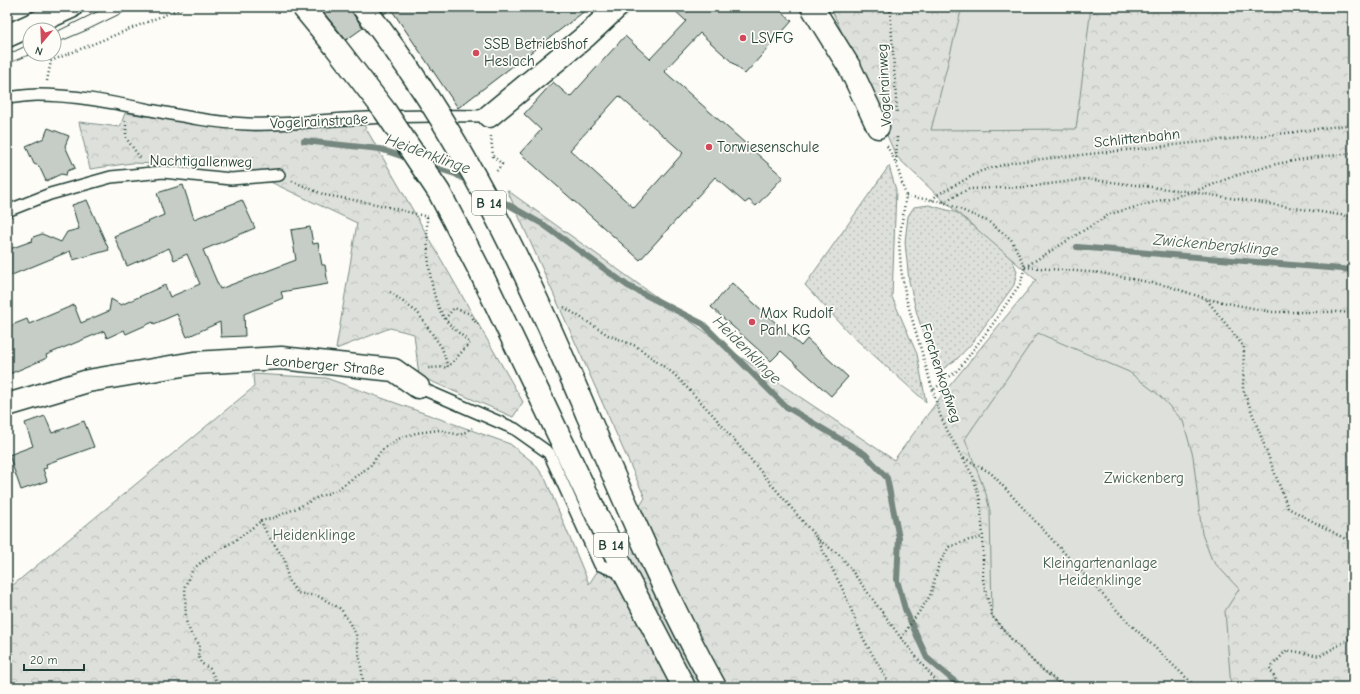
<svg xmlns="http://www.w3.org/2000/svg" width="1360" height="694" viewBox="0 0 1360 694" font-family="'Comic Neue',sans-serif">
	<style>
		.grass { fill: url(#grass-dots); stroke: #7e8e88 }
		.forest { fill: url(#forest-crowns); stroke: #7e8e88 }
		.garden { fill: #dde0db; stroke: #7e8e88 }
		.lines { fill: none; stroke-linecap: round; stroke-linejoin: round }
		.stream { stroke: #75877f; stroke-width: 6 }
		.building { fill: #c6cdc7; stroke: #1f3d34; fill-rule: evenodd }
		.service-casing { stroke: #1f3d34; stroke-width: 14 }
		.minor-casing { stroke: #1f3d34; stroke-width: 25 }
		.tertiary-casing { stroke: #1f3d34; stroke-width: 25 }
		.trunk-casing { stroke: #1f3d34; stroke-width: 25 }
		.path { stroke: #1f3d34; stroke-width: 2.5; stroke-dasharray: 1 3; stroke-linecap: butt }
		.service { stroke: #fdfcf7; stroke-width: 11 }
		.minor { stroke: #fdfcf7; stroke-width: 22 }
		.tertiary { stroke: #fdfcf7; stroke-width: 22 }
		.trunk { stroke: #fdfcf7; stroke-width: 22 }
		.tram { stroke: #1f3d34; stroke-width: 1 }
		.trunk-bridge-casing { stroke: #1f3d34; stroke-width: 25; stroke-linecap: butt }
		.trunk-bridge { stroke: #fdfcf7; stroke-width: 22 }
		.poi-dot { fill: #d1495b; stroke: #fdfcf7; stroke-width: 1.5 }
		.labels { text-anchor: middle; dominant-baseline: central; stroke-width: 3.5; stroke-linejoin: round; paint-order: stroke }
		.shield { fill: #fdfcf7; stroke: #62766e; stroke-width: 1 }
		.shield-label { font-size: 14px; font-weight: bold; fill: #1f3d34 }
		.poi-label { font-size: 15px; fill: #1f3d34; stroke: #fdfcf7; text-anchor: start }
		.street-label { font-size: 15px; fill: #1f3d34; stroke: #fdfcf7 }
		.park-label { font-size: 15px; fill: #455e55; stroke: #fdfcf7 }
		.water-label { font-size: 16px; font-style: italic; fill: #435c53; stroke: #fdfcf7 }
	</style>
	<defs>
		<pattern id="grass-dots" width="8" height="8" patternUnits="userSpaceOnUse"><rect width="8" height="8" fill="#dde0db"/><path d="M2 2h.1M6 6h.1" fill="none" stroke="#bdc1bd" stroke-width="1.8" stroke-linecap="round"/></pattern>
		<pattern id="forest-crowns" width="20" height="18" patternUnits="userSpaceOnUse"><rect width="20" height="18" fill="#dde0db"/><path d="M2 6a3 3 0 1 1 6 0M12 15a3 3 0 1 1 6 0" fill="none" stroke="#bdc1bd"/></pattern>
	</defs>
	<rect width="100%" height="100%" fill="#fdfcf7"/>
	<filter id="ink" filterUnits="userSpaceOnUse"><feTurbulence type="fractalNoise" baseFrequency=".025" numOctaves="2"/><feDisplacementMap in="SourceGraphic" scale="8" xChannelSelector="R" yChannelSelector="G"/><feConvolveMatrix kernelMatrix="1 2 1 2 8 2 1 2 1" color-interpolation-filters="sRGB"/></filter>
	<g filter="url(#ink)">
		<g class="grass">
			<polygon points="889,166 896,190 892,297 917,354 926,402 850,334 805,285"/>
			<polygon points="929,205 969,216 1005,243 1017,271 1014,285 973,342 957,359 943,369 933,362 917,314 909,281 905,242 908,216 914,207"/>
		</g>
		<g class="forest">
			<polygon points="830,7 1353,7 1353,687 7,687 7,590 254,387 253,374 326,378 510,444 534,463 545,478 589,584 645,498 507,190 736,354 894,460 942,395 1036,280 937,195 896,156 832,10"/>
			<polygon points="125,113 255,131 364,125 523,402 513,417 419,376 414,334 390,328 336,349 357,223 239,167 132,163 90,169 79,122 120,127"/>
		</g>
		<g class="garden">
			<polygon points="962,7 1091,7 1076,129 931,130"/>
			<polygon points="1038,333 1129,372 1159,395 1183,421 1193,456 1202,534 1212,560 1239,589 1225,611 1231,687 1061,687 1058,683 1037,665 1013,641 992,616 990,511 986,494 965,439"/>
		</g>
		<g class="lines">
			<g class="stream">
				<polyline points="304,141 380,149 410,159"/>
				<polyline points="430,166 455,174 469,182"/>
				<polyline points="493,196 544,225 628,286 703,324 785,406 865,454 887,478 899,538 897,580 905,609 927,658 961,687"/>
				<polyline points="1077,247 1353,270"/>
			</g>
		</g>
		<g class="building">
			<polygon points="319,7 351,7 353,14 363,28 346,40"/>
			<polygon points="379,7 590,7 458,108 391,9 384,14"/>
			<path d="M671,7h105l16,14 -47,53 -45,-41 -36,38 119,106 -27,29 -7,-6 -4,3 -30,-26 -75,83 -120,-107 21,-23 -17,-16 29,-32 17,15 55,-61 25,23 36,-38zM619,96l64,57 -49,55 -64,-58z"/>
			<polygon points="48,128 69,136 65,146 75,168 67,171 66,175 61,174 46,181 39,166 34,164 26,146 44,138"/>
			<polygon points="183,185 194,219 242,200 255,228 203,250 220,289 296,260 291,230 310,227 313,244 318,243 322,265 325,265 328,284 281,292 283,298 244,314 245,336 221,337 220,322 187,337 177,314 154,324 153,322 126,334 124,330 107,338 104,331 46,355 47,358 7,375 7,327 27,319 29,324 74,305 81,323 109,311 111,299 121,305 165,285 170,297 200,284 187,254 174,260 169,248 127,266 114,236 164,215 157,193"/>
			<polygon points="87,200 109,250 73,260 70,251 7,277 7,250 32,241 33,237 42,234 61,242 67,232 79,229 72,205"/>
			<polygon points="732,283 801,346 807,339 848,377 831,396 781,351 771,361 711,307"/>
			<polygon points="45,416 52,433 84,421 94,447 46,464 47,468 43,469 47,481 21,490 9,455 33,446 25,423"/>
		</g>
		<g class="lines">
			<g class="service-casing">
				<g id="service">
					<path d="M7,98c10,-1 20,-3 30,-3 71,0 139,26 210,29 33,2 66,-3 99,-5 48,-3 95,-4 143,-3"/>
					<polyline points="7,211 50,194 111,177 163,172 231,179 279,175"/>
					<polyline points="418,387 515,429 549,453 600,565 623,574"/>
				</g>
			</g>
			<g class="minor-casing">
				<g id="minor">
					<polyline points="812,7 850,68 878,127"/>
					<polyline points="489,116 586,36 617,7"/>
					<polyline points="7,405 88,381 194,363 281,358 394,370 418,387"/>
				</g>
			</g>
			<g class="tertiary-casing">
				<polyline id="tertiary" points="7,36 71,7"/>
			</g>
			<g class="trunk-casing">
				<g id="trunk">
					<polyline points="542,400 625,574 684,687"/>
					<path d="M587,414c40,92 79,185 128,273"/>
				</g>
			</g>
			<g class="path">
				<polyline points="890,7 897,114"/>
				<polyline points="47,81 51,61 184,7"/>
				<polyline points="126,121 126,138 141,159"/>
				<polyline points="491,136 493,156 502,164 496,172"/>
				<polyline points="887,146 896,163 906,196 899,241 901,269 906,298 940,415 949,434 973,476 980,500 983,537 983,580 992,616 1013,641 1037,665 1064,687"/>
				<polyline points="896,162 897,137"/>
				<polyline points="292,181 325,195 376,204 428,217"/>
				<polyline points="906,196 943,202 989,222 1011,239 1025,267 1020,284 992,325 958,370 933,390"/>
				<polyline points="932,200 937,195 981,171 1014,162 1287,133 1353,124"/>
				<polyline points="943,202 969,189 1027,187 1087,179 1192,192 1353,217"/>
				<path d="M427,217c0,29 1,78 18,102 7,9 17,16 25,24l-22,24"/>
				<polyline points="1025,267 1110,214 1192,192 1212,185 1234,176 1276,164 1311,158 1353,153"/>
				<polyline points="1025,267 1101,273 1168,286 1207,299 1272,312 1339,312 1353,313"/>
				<polyline points="390,292 418,313 442,348 448,367 428,368"/>
				<polyline points="1207,300 1244,347 1243,389 1288,508 1353,543"/>
				<polyline points="564,307 608,335 636,346 674,374 713,415 816,537 843,590 863,638 891,687"/>
				<polyline points="445,319 454,308 470,314 477,324 481,322"/>
				<polyline points="964,458 991,473 1124,618 1196,687"/>
				<polyline points="816,538 841,556 901,638 936,681 934,687"/>
				<polyline points="901,638 930,596 939,564 949,547 965,541 983,537"/>
				<polyline points="1061,684 1074,687"/>
				<polyline points="219,687 210,669 201,663 198,655 200,645 191,634 186,621 185,586 193,569 209,556 236,540 261,521"/>
				<polyline points="364,687 356,634 341,609 318,596 297,593 288,580 285,560 267,534 261,521 273,518 297,508 318,497 335,491 370,466 382,450 398,439 416,433 439,430 460,435 472,428"/>
				<polyline points="1279,687 1270,668 1287,650 1320,656 1353,637"/>
			</g>
			<use href="#service" class="service"/>
			<use href="#minor" class="minor"/>
			<use href="#tertiary" class="tertiary"/>
			<use href="#trunk" class="trunk"/>
			<g class="tram">
				<polyline points="54,33 107,7"/>
				<polyline points="54,44 87,30 134,7"/>
				<polyline points="7,55 30,44"/>
				<polyline points="7,64 31,54"/>
			</g>
			<g class="trunk-bridge-casing">
				<g id="trunk-bridge">
					<polyline points="303,7 335,46 385,111 439,192 480,271 542,400"/>
					<path d="M363,7c97,122 164,264 224,407"/>
				</g>
			</g>
			<use href="#trunk-bridge" class="trunk-bridge"/>
		</g>
	</g>
	<g class="poi-dot">
		<circle cx="743" cy="38" r="4"/>
		<circle cx="476" cy="53" r="4"/>
		<circle cx="709" cy="147" r="4"/>
		<circle cx="752" cy="322" r="4"/>
	</g>
	<g class="labels">
		<g class="shield">
			<rect x="472" y="191" width="34" height="24" rx="3"/>
			<rect x="594" y="533" width="34" height="24" rx="3"/>
		</g>
		<g class="shield-label">
			<text x="489" y="203">B 14</text>
			<text x="611" y="545">B 14</text>
		</g>
		<g class="poi-label">
			<text x="751" y="38">LSVFG</text>
			<text x="484" y="44">SSB Betriebshof<tspan x="484" dy="17">Heslach</tspan></text>
			<text x="717" y="147">Torwiesenschule</text>
			<text x="760" y="313">Max Rudolf<tspan x="760" dy="17">Pahl KG</tspan></text>
		</g>
		<g class="street-label">
			<text transform="translate(884 85) rotate(-93)">Vogelrainweg</text>
			<text transform="translate(319 121) rotate(-3)">Vogelrainstraße</text>
			<text transform="translate(1137 138) rotate(-6)">Schlittenbahn</text>
			<text transform="translate(201 161) rotate(1)">Nachtigallenweg</text>
			<text transform="translate(325 365) rotate(5)">Leonberger Straße</text>
			<text transform="translate(941 373) rotate(72)">Forchenkopfweg</text>
		</g>
		<g class="park-label">
			<text x="1144" y="478">Zwickenberg</text>
			<text x="314" y="535">Heidenklinge</text>
			<text x="1100" y="563">Kleingartenanlage<tspan x="1100" dy="17">Heidenklinge</tspan></text>
		</g>
		<g class="water-label">
			<text transform="translate(428 154) rotate(20)">Heidenklinge</text>
			<text transform="translate(1216 245) rotate(5)">Zwickenbergklinge</text>
			<text transform="translate(747 350) rotate(45)">Heidenklinge</text>
		</g>
	</g>
	<rect width="1360" height="694" fill="none" stroke="#fdfcf7" stroke-width="24"/>
	<rect x="12" y="12" width="1336" height="670" fill="none" stroke="#1f3d34" stroke-width="1.5" filter="url(#ink)"/>
	<g transform="translate(42 42) rotate(199)"><circle r="19" fill="#fdfcf7" stroke="#a4b0a9"/>
	<path d="M0-3L7 15L0 10L-7 15Z" fill="#d1495b"/>
	<text y="-6" font-size="11" font-weight="bold" text-anchor="middle" fill="#1f3d34">N</text>
	</g>
	<path d="M24 664v6h60v-6" fill="none" stroke="#1f3d34" stroke-width="2"/>
	<text x="30" y="664" font-size="12" fill="#1f3d34" stroke="#fdfcf7" stroke-width="3" paint-order="stroke">20 m</text>
</svg>
